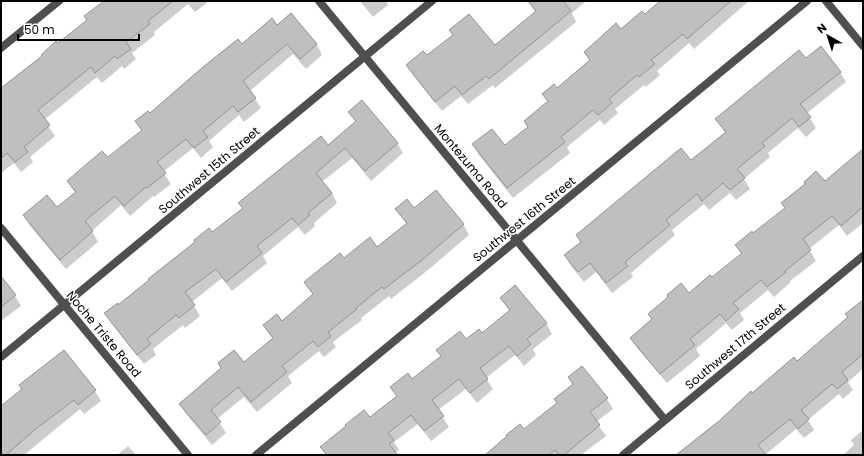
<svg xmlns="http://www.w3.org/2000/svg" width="864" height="456" viewBox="0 0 864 456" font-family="Poppins,sans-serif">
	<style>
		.shadow { fill: #0003 }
		.building { fill: #bfbfbf; stroke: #939393 }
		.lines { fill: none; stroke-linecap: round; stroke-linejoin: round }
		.minor { stroke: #4f4f4f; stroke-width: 8 }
		.labels { text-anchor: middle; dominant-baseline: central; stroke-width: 3; stroke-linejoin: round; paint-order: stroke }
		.street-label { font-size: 12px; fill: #000; stroke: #fff }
	</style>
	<rect width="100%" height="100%" fill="#fff"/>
	<g class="shadow">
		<polygon points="106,1 206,1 207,3 195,12 188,4 154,32 155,35 132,53 136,59 124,69 122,66 102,83 97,77 44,120 55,136 30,157 33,162 21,172 14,163 1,173 1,89 88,20"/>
		<polygon points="360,1 386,1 388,5 373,17"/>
		<polygon points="527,1 586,1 572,13 576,22 495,88 493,85 468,104 461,96 442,111 413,75 408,65 427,57 453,36 450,30 495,47 536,12"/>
		<polygon points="662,1 749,1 694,49 689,43 657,71 660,75 646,87 644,85 615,109 618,113 604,125 600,120 567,147 570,153 513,198 479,155 473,144 505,146 528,128 548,102 543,94 557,89 590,61 585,52 645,16"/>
		<polygon points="291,15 317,45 322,55 306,69 293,54 250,91 261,108 244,122 239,115 209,141 213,147 201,158 193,148 163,172 171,184 154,197 153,196 130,216 121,205 92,231 98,242 66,269 30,226 24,216 57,209 75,193 68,181 108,159 142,132 136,122 149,115 242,45 277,26"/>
		<polygon points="806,60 840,72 846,82 807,113 816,128 806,137 798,128 768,153 770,157 744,179 750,189 736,200 730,193 709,210 704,204 672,230 675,235 631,273 633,277 612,293 596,272 584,282 571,266 565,255 691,162 725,133 717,119"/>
		<polygon points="350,112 397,143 403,153 371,181 352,158 322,182 332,193 337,203 314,223 315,226 305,235 298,227 263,256 267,263 232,291 222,278 192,302 200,316 185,328 183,325 153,349 156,355 144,364 112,324 106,314 118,306 243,209 240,203 328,146 356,122"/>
		<polygon points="863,148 863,223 847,236 839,225 809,249 816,261 790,281 791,282 774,297 768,290 740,313 744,320 732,330 726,323 696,349 700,356 667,383 637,348 631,338 652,320 649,315 689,294 712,279 741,254 736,245 753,234 785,209 782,203 825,183 862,151 861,150"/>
		<polygon points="396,209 414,209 463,224 469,235 428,270 391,299 389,296 361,318 362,320 333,342 336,347 324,357 319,351 288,376 292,383 257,412 244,397 217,419 226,433 212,445 186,414 180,404 244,364 273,339 264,326 281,322 313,295 305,283 343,259 377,248 407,225"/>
		<polygon points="1,277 15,296 21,306 1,321"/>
		<polygon points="501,298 546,323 552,334 533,349 536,355 524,366 515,355 486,378 493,389 477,403 466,389 438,410 449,427 431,441 418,424 394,442 399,450 395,453 396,455 326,455 321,448 369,419 397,397 391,387 412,380 466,340 482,334 510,311"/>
		<polygon points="863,301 863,369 848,382 853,390 843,399 839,394 808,420 814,430 804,438 796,429 765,455 678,455 752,394 796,362 849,318"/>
		<polygon points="64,351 95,391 101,401 84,414 80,409 24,455 1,455 1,408"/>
		<polygon points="569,377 607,399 613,409 596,422 606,436 581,455 486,455 524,431 558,404 573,385"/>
		<polygon points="863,430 863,455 843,455 854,445 851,440"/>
		<polygon points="128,446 136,455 117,455"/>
	</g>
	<g class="building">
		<polygon points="104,1 173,1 148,21 150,24 126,42 131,49 117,59 115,56 95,73 91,67 38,110 50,125 24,147 28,152 15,162 7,153 1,158 1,88 42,56 41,55 56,41 58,43 87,20 84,16"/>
		<polygon points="528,1 563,1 571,11 489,79 486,76 462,95 455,86 435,102 406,65 423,51 427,55 453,35 449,30 469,14 495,45 536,11"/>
		<polygon points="660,1 731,1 687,39 683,34 651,60 655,64 639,77 637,75 609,99 612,103 598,115 593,110 561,137 565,142 507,188 472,144 492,129 505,145 528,127 524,121 548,101 542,94 554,84 557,88 590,60 584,52 603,35 616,23 621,29 642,11 645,14"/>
		<polygon points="291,13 317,44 300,59 287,44 243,81 256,98 238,112 233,106 203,131 208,137 194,148 186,139 157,162 166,173 147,188 146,187 124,206 115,196 85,221 93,231 60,260 23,215 47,195 57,207 76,192 67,181 102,151 108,157 142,130 135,121 148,111 150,113 203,67 238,39 242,44 272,18 277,25"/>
		<polygon points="821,46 841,72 800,104 811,117 799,127 792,118 762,143 765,146 737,169 745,178 730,190 723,183 702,201 697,194 666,220 670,225 625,262 628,266 606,283 590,263 578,272 564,255 581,242 576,235 681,148 691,160 726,132 715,119 799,50 806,58"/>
		<polygon points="362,100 398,143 365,171 345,148 316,173 332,193 308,213 310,215 298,225 292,218 257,246 262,253 226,282 216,269 185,292 195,305 179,318 176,315 147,339 151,344 137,355 104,313 118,303 118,305 149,280 148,279 195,242 194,240 209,228 212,232 243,208 238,203 321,136 328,145 356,121 348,112"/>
		<polygon points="863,149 863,207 841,226 832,216 803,239 811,250 785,271 786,272 767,287 761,280 733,303 739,309 726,321 720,314 690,339 695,345 660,374 630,338 652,319 648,314 668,297 667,295 681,283 689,293 710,275 712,277 742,253 735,245 752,231 753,233 785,208 781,203 805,184 804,182 816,171 825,181"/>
		<polygon points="436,190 464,224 422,260 384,289 382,287 356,308 357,309 328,332 331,336 318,347 313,341 282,366 287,372 251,402 238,387 211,410 221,422 206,435 179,404 221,368 218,363 234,350 244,362 273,338 263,325 277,314 282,321 313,294 304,282 340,253 344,258 370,237 377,247 407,223 395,209 407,199 414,208"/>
		<polygon points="1,276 16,295 1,307"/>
		<polygon points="515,285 547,323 527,339 531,344 517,356 509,346 480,368 488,379 470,393 459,379 432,400 444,416 424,431 411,415 388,433 394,440 389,444 398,455 327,455 320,447 346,426 345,425 364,410 370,417 397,396 390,387 408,373 412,379 441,356 436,350 460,331 466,339 479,329 482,333 510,310 500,298"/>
		<polygon points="863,300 863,354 842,372 848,380 837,389 832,384 801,410 809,419 798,429 790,419 758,445 766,455 676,455 719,421 751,391 752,393 794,357 797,361 848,317 845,314"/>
		<polygon points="64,350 96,390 78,405 74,400 37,428 6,455 1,455 1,406 22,389 19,385"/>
		<polygon points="582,366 608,398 590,412 600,425 564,455 559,455 555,450 549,455 485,455 507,436 506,435 520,424 524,429 557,403 554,399 573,384 568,377"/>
	</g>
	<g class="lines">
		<g class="minor">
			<polyline points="319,1 665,420"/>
			<polyline points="826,1 863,46"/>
			<polyline points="1,48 59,1"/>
			<polyline points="1,228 188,455"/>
			<polyline points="1,357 432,1"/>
			<polyline points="256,455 807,1"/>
			<polyline points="623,455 863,256"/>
		</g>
	</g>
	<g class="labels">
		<g class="street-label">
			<text transform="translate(471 166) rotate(50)">Montezuma Road</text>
			<text transform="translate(209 170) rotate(-40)">Southwest 15th Street</text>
			<text transform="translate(524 219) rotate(-39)">Southwest 16th Street</text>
			<text transform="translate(104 334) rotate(50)">Noche Triste Road</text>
			<text transform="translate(735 346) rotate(-40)">Southwest 17th Street</text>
		</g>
	</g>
	<rect width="864" height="456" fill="none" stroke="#000000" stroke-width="4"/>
	<g transform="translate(828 36) rotate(321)" stroke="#ffffff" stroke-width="3" paint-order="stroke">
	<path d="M0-3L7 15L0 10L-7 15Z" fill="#000000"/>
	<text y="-6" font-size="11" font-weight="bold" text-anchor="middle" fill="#000000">N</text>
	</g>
	<path d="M18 34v6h121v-6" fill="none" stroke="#000000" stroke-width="2"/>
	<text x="24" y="34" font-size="12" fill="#000000" stroke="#ffffff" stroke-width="3" paint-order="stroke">50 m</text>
</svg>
